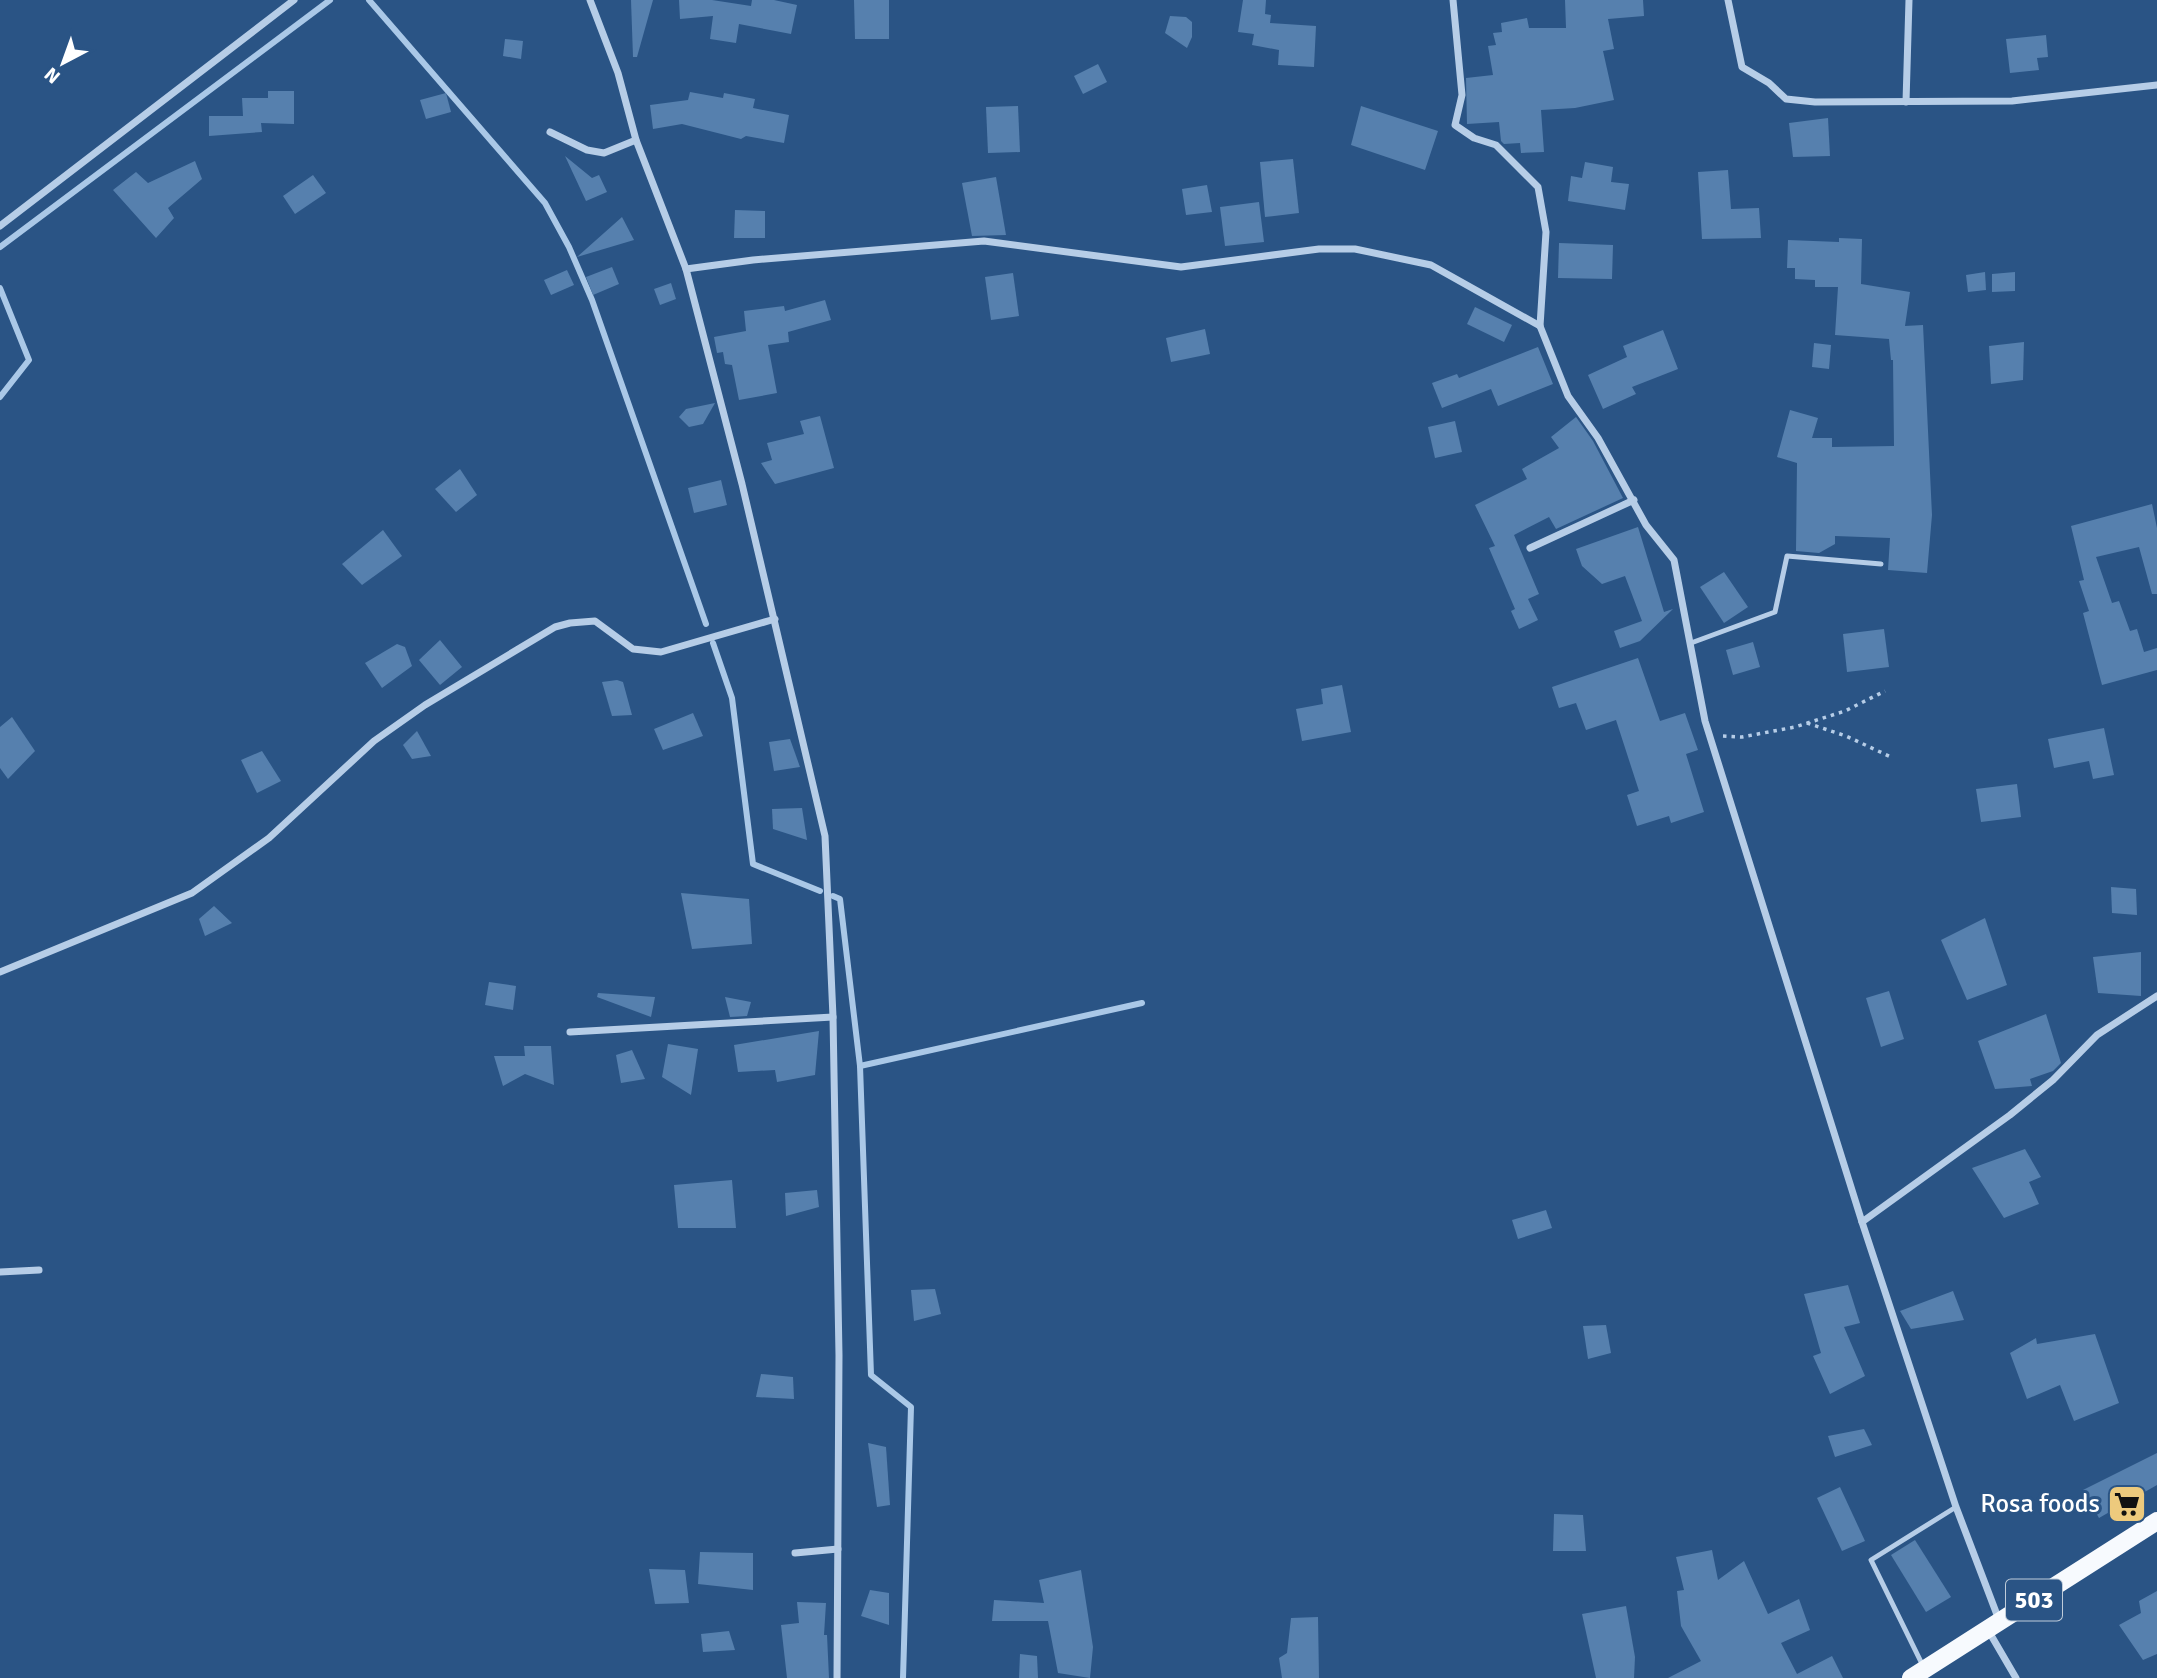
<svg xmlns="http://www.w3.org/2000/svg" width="2157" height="1678" viewBox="0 0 2157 1678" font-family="Signika,sans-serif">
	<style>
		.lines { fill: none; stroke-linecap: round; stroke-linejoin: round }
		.stream { stroke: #aac8e7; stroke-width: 6 }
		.building { fill: #5680ae }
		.path { stroke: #b6cde7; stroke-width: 3.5; stroke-dasharray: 3.5 5; stroke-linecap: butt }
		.lane { stroke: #b6cde7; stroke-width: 5 }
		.street { stroke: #b6cde7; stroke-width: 7 }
		.primary { stroke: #f7fafe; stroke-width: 18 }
		.labels { text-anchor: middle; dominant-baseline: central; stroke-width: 6; stroke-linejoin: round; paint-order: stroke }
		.shield { fill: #2a5485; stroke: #bfccda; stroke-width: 2 }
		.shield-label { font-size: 24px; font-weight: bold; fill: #fff }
		.poi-label { font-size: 26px; fill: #fff; stroke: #2a5485; text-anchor: end }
	</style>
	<rect width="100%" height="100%" fill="#2a5485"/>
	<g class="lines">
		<g class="stream">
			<polyline points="369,0 545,203 569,247 592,300 706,624"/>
			<polyline points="0,247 330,0"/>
			<polyline points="0,288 29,360 0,397"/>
			<polyline points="713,643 732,698 753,864 820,891"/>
			<polyline points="833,896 840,899 860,1066 871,1375 911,1407 903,1678"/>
			<polyline points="860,1066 1142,1003"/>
		</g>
	</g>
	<g class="building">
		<polygon points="631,0 653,0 637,57 633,57"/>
		<polygon points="679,0 712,0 751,6 752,0 774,0 797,5 791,34 739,24 736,43 710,39 713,16 680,19"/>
		<polygon points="854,0 889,0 889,39 855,39"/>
		<polygon points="1243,0 1266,0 1265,14 1271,15 1270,23 1316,26 1314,67 1278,65 1279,50 1252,45 1254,34 1238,32"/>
		<polygon points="1565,0 1643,0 1644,16 1608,19 1614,49 1603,51 1614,100 1575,108 1541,110 1544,152 1521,153 1520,143 1504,144 1501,141 1499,122 1467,124 1466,78 1493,75 1488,46 1496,45 1493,33 1502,32 1501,23 1527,18 1529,28 1566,28"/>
		<polygon points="1170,16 1186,17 1192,22 1192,37 1187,48 1165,33"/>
		<polygon points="2046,35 2048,57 2037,58 2039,70 2010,73 2006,39"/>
		<polygon points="505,39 523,41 521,59 503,56"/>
		<polygon points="1098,64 1107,82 1083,94 1074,76"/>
		<polygon points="268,91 294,91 294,124 261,123 262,132 209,136 209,116 243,116 242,98 268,98"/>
		<polygon points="690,92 723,98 724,93 755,99 753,108 789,115 784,143 746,136 741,139 682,124 653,129 650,105 688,100"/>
		<polygon points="446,93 451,112 426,119 420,100"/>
		<polygon points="1018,106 1020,152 988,153 986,107"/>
		<polygon points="1361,106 1438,131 1425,170 1351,145"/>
		<polygon points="1828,118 1830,156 1793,157 1789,123"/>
		<polygon points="565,156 592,178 599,175 607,192 586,201"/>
		<polygon points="1293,159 1299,213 1265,217 1260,162"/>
		<polygon points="195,161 202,179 168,208 174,218 156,238 113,190 136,172 148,183"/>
		<polygon points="1585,162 1613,167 1611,182 1629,184 1625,210 1568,201 1571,176 1582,178"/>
		<polygon points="1728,170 1731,209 1759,208 1761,238 1702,239 1698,172"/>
		<polygon points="313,175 326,193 295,214 283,196"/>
		<polygon points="996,177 1006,235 972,236 962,183"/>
		<polygon points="1207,185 1212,212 1186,215 1182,189"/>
		<polygon points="1259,202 1264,242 1225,246 1220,207"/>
		<polygon points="735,210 765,211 765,238 734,238"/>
		<polygon points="622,217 634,240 577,257"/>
		<polygon points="1839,238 1862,239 1861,284 1910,292 1905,326 1923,325 1932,515 1927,573 1888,570 1890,538 1835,536 1835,544 1819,553 1796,551 1797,463 1777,457 1790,410 1818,418 1812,438 1832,438 1832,447 1894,446 1893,360 1891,360 1889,339 1835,335 1838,287 1815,287 1815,280 1795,279 1795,268 1787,268 1788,240 1839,242"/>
		<polygon points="1559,243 1613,245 1612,279 1558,278"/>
		<polygon points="612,267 619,284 593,295 586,277"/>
		<polygon points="567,270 574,285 551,295 544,280"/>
		<polygon points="1985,272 1986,290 1968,292 1966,275"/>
		<polygon points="2015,272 2015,291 1992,292 1992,274"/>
		<polygon points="1013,273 1019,316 991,320 985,277"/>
		<polygon points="671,283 676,299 660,305 654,289"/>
		<polygon points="825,300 831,320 788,332 789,342 768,345 777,393 739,400 732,365 725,364 723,352 717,353 714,337 746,331 744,311 784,306 785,311"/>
		<polygon points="1475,307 1512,325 1504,342 1467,324"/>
		<polygon points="1205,329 1210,354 1171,362 1166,338"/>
		<polygon points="1663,330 1678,369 1632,387 1636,394 1603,409 1588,375 1627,357 1623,346"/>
		<polygon points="2024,342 2023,380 1991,384 1989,346"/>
		<polygon points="1814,343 1831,345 1829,369 1812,367"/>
		<polygon points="1538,347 1553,384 1498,406 1491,389 1442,408 1432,383 1457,374 1459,378"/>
		<polygon points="715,403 703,424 689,427 679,417 686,409"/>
		<polygon points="820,416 834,468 775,484 761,463 772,460 767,443 804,434 800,421"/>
		<polygon points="1576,417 1593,441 1623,498 1556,529 1549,517 1514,535 1539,594 1528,599 1538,620 1519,629 1511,611 1515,609 1489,548 1495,546 1475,505 1527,479 1522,469 1559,448 1551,437"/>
		<polygon points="1455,421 1462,452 1435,458 1428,427"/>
		<polygon points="460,469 477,495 456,512 435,489"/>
		<polygon points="721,480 727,505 694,513 688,488"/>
		<polygon points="2152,504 2157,528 2157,594 2152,594 2139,547 2096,557 2112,603 2119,601 2130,631 2137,629 2144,652 2157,648 2157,670 2102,685 2083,613 2089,611 2079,581 2084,580 2071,526"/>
		<polygon points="1638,527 1664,612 1673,609 1640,641 1620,648 1614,631 1642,621 1625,576 1602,584 1582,566 1576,549"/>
		<polygon points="383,530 402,556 362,585 342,564"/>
		<polygon points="1724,572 1748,607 1724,623 1700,587"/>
		<polygon points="1884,629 1889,667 1847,672 1843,634"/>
		<polygon points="440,640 462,667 440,685 419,660"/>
		<polygon points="1753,642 1760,667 1733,675 1726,650"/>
		<polygon points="397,644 405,647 412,666 382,688 365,663"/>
		<polygon points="1638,658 1660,721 1685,713 1698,750 1686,754 1704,812 1671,823 1669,816 1637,826 1627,795 1639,791 1616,720 1586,730 1576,703 1559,708 1552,687"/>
		<polygon points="617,680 623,682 632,715 612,716 602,682"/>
		<polygon points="1342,685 1351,732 1302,741 1296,709 1323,704 1321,689"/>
		<polygon points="693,713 703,736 663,750 654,729"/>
		<polygon points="12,717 35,751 8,779 0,768 0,727"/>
		<polygon points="2104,728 2114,775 2093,779 2089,761 2054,768 2048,739"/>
		<polygon points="417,731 431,756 412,759 403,745"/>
		<polygon points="790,739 800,767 774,771 769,742"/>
		<polygon points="262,751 281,781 257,793 241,760"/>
		<polygon points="2017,784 2021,817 1981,822 1976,789"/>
		<polygon points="802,808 807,840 773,829 772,809"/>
		<polygon points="2111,887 2136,889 2137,915 2112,913"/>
		<polygon points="681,893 749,899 752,944 692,949"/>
		<polygon points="214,906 232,923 205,936 199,919"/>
		<polygon points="1985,918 2007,985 1967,1000 1941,940"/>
		<polygon points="2141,952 2141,996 2098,993 2093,957"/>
		<polygon points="489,982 516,986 513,1010 485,1005"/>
		<polygon points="1889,991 1904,1039 1881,1047 1866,998"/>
		<polygon points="598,993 655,997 651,1017 597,997"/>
		<polygon points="725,997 751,1002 747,1016 730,1017"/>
		<polygon points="2046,1014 2061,1063 2053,1071 2030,1079 2032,1086 1995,1089 1978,1041"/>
		<polygon points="819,1031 815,1075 777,1082 775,1070 738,1072 734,1045"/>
		<polygon points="668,1044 698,1049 691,1095 662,1077"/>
		<polygon points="524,1046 551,1046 554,1085 525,1074 503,1086 494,1056 525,1056"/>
		<polygon points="632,1050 645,1079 621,1083 616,1055"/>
		<polygon points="2025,1149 2041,1177 2029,1182 2039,1204 2004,1218 1972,1168"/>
		<polygon points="732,1180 736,1228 678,1228 674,1185"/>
		<polygon points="817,1190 819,1207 786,1216 785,1193"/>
		<polygon points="1546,1210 1552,1228 1518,1239 1512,1220"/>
		<polygon points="1848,1285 1860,1323 1844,1327 1865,1376 1830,1394 1813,1356 1821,1353 1804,1294"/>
		<polygon points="935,1289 941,1314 914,1321 911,1290"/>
		<polygon points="1953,1291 1964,1320 1911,1329 1900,1311"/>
		<polygon points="1606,1325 1611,1353 1588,1359 1583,1326"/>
		<polygon points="2095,1334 2119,1403 2074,1421 2060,1385 2027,1399 2010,1353 2036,1338 2037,1344"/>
		<polygon points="761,1374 793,1377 794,1399 756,1397"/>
		<polygon points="1864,1429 1872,1445 1835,1457 1828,1436"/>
		<polygon points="868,1443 886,1447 890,1505 877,1507"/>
		<polygon points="2157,1453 2157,1485 2099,1518 2083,1490"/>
		<polygon points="1840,1487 1865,1541 1842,1551 1817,1498"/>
		<polygon points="1554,1514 1583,1515 1586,1551 1553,1551"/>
		<polygon points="1915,1540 1951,1597 1926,1612 1891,1555"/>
		<polygon points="1712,1550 1718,1580 1744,1561 1768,1614 1799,1599 1810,1630 1781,1643 1797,1674 1832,1656 1843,1678 1668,1678 1701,1661 1681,1626 1677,1591 1684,1590 1676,1557"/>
		<polygon points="700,1552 753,1553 753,1590 698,1584"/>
		<polygon points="649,1569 685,1570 689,1603 655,1604"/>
		<polygon points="1081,1570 1093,1647 1090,1678 1058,1673 1048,1621 992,1621 994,1600 1044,1603 1039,1580"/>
		<polygon points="870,1590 889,1593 889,1625 861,1616"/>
		<polygon points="2157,1591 2157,1654 2143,1660 2119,1625 2141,1613 2139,1601"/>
		<polygon points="797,1602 826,1603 824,1635 827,1635 829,1678 787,1678 781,1625 799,1623"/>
		<polygon points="1626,1606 1635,1657 1634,1678 1596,1678 1582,1614"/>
		<polygon points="1318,1617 1319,1678 1282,1678 1279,1658 1287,1653 1291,1618"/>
		<polygon points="729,1631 735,1650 703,1652 701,1634"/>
		<polygon points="1020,1654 1037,1656 1038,1678 1019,1678"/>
	</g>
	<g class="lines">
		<g class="path">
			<polyline points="1807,723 1846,736 1891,757"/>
			<polyline points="1723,736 1742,737 1795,727 1845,711 1885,691"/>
		</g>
		<g class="lane">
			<polyline points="1691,643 1775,612 1787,556 1881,564"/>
			<polyline points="1924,1668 1871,1560 1956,1507"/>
		</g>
		<g class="street">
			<polyline points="590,0 618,73 636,140 686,269 742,484 825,836 833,1017 839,1355 837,1678"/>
			<polyline points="1453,0 1462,95 1455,125 1474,138 1496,145 1538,187 1546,232 1540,326 1568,396 1598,438 1646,525 1674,560 1705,721 1862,1222 1956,1507 1999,1620"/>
			<polyline points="1728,0 1742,67 1769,83 1786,99 1815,102 2012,101 2157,85"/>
			<polyline points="1906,102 1909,0"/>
			<polyline points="550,132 587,150 604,153 636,140"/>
			<polyline points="0,226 294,0"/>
			<polyline points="686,269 753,260 984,241 1181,267 1319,249 1355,249 1431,265 1540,326"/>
			<polyline points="1530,548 1634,500"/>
			<polyline points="0,972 192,893 269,838 374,741 425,705 555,627 570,623 595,621 633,649 661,652 775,619"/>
			<polyline points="570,1032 833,1017"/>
			<polyline points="1862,1222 2010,1115 2053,1080 2097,1035 2157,996"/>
			<polyline points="0,1272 39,1270"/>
			<polyline points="795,1553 838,1549"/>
			<polyline points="1988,1630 2016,1678"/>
		</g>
		<polyline class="primary" points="1911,1678 2157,1521"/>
	</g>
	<defs>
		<g id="supermarket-square" transform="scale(2.0125)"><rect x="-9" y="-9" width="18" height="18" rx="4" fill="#edca7d" stroke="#2a5485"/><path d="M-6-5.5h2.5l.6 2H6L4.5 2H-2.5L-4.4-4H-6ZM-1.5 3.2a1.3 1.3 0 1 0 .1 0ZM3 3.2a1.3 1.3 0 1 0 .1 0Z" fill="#111"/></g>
	</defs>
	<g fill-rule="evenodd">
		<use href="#supermarket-square" x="2127" y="1504"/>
	</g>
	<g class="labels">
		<rect class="shield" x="2006" y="1579.5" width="56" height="41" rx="5"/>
		<g class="shield-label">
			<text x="2034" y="1600">503</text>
		</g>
		<g class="poi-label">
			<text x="2100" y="1504">Rosa foods</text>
		</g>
	</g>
	<g transform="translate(63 63) rotate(221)" stroke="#2a5485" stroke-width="5" paint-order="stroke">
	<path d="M0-5L12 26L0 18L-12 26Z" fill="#ffffff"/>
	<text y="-10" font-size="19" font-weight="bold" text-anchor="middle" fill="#ffffff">N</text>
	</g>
</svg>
